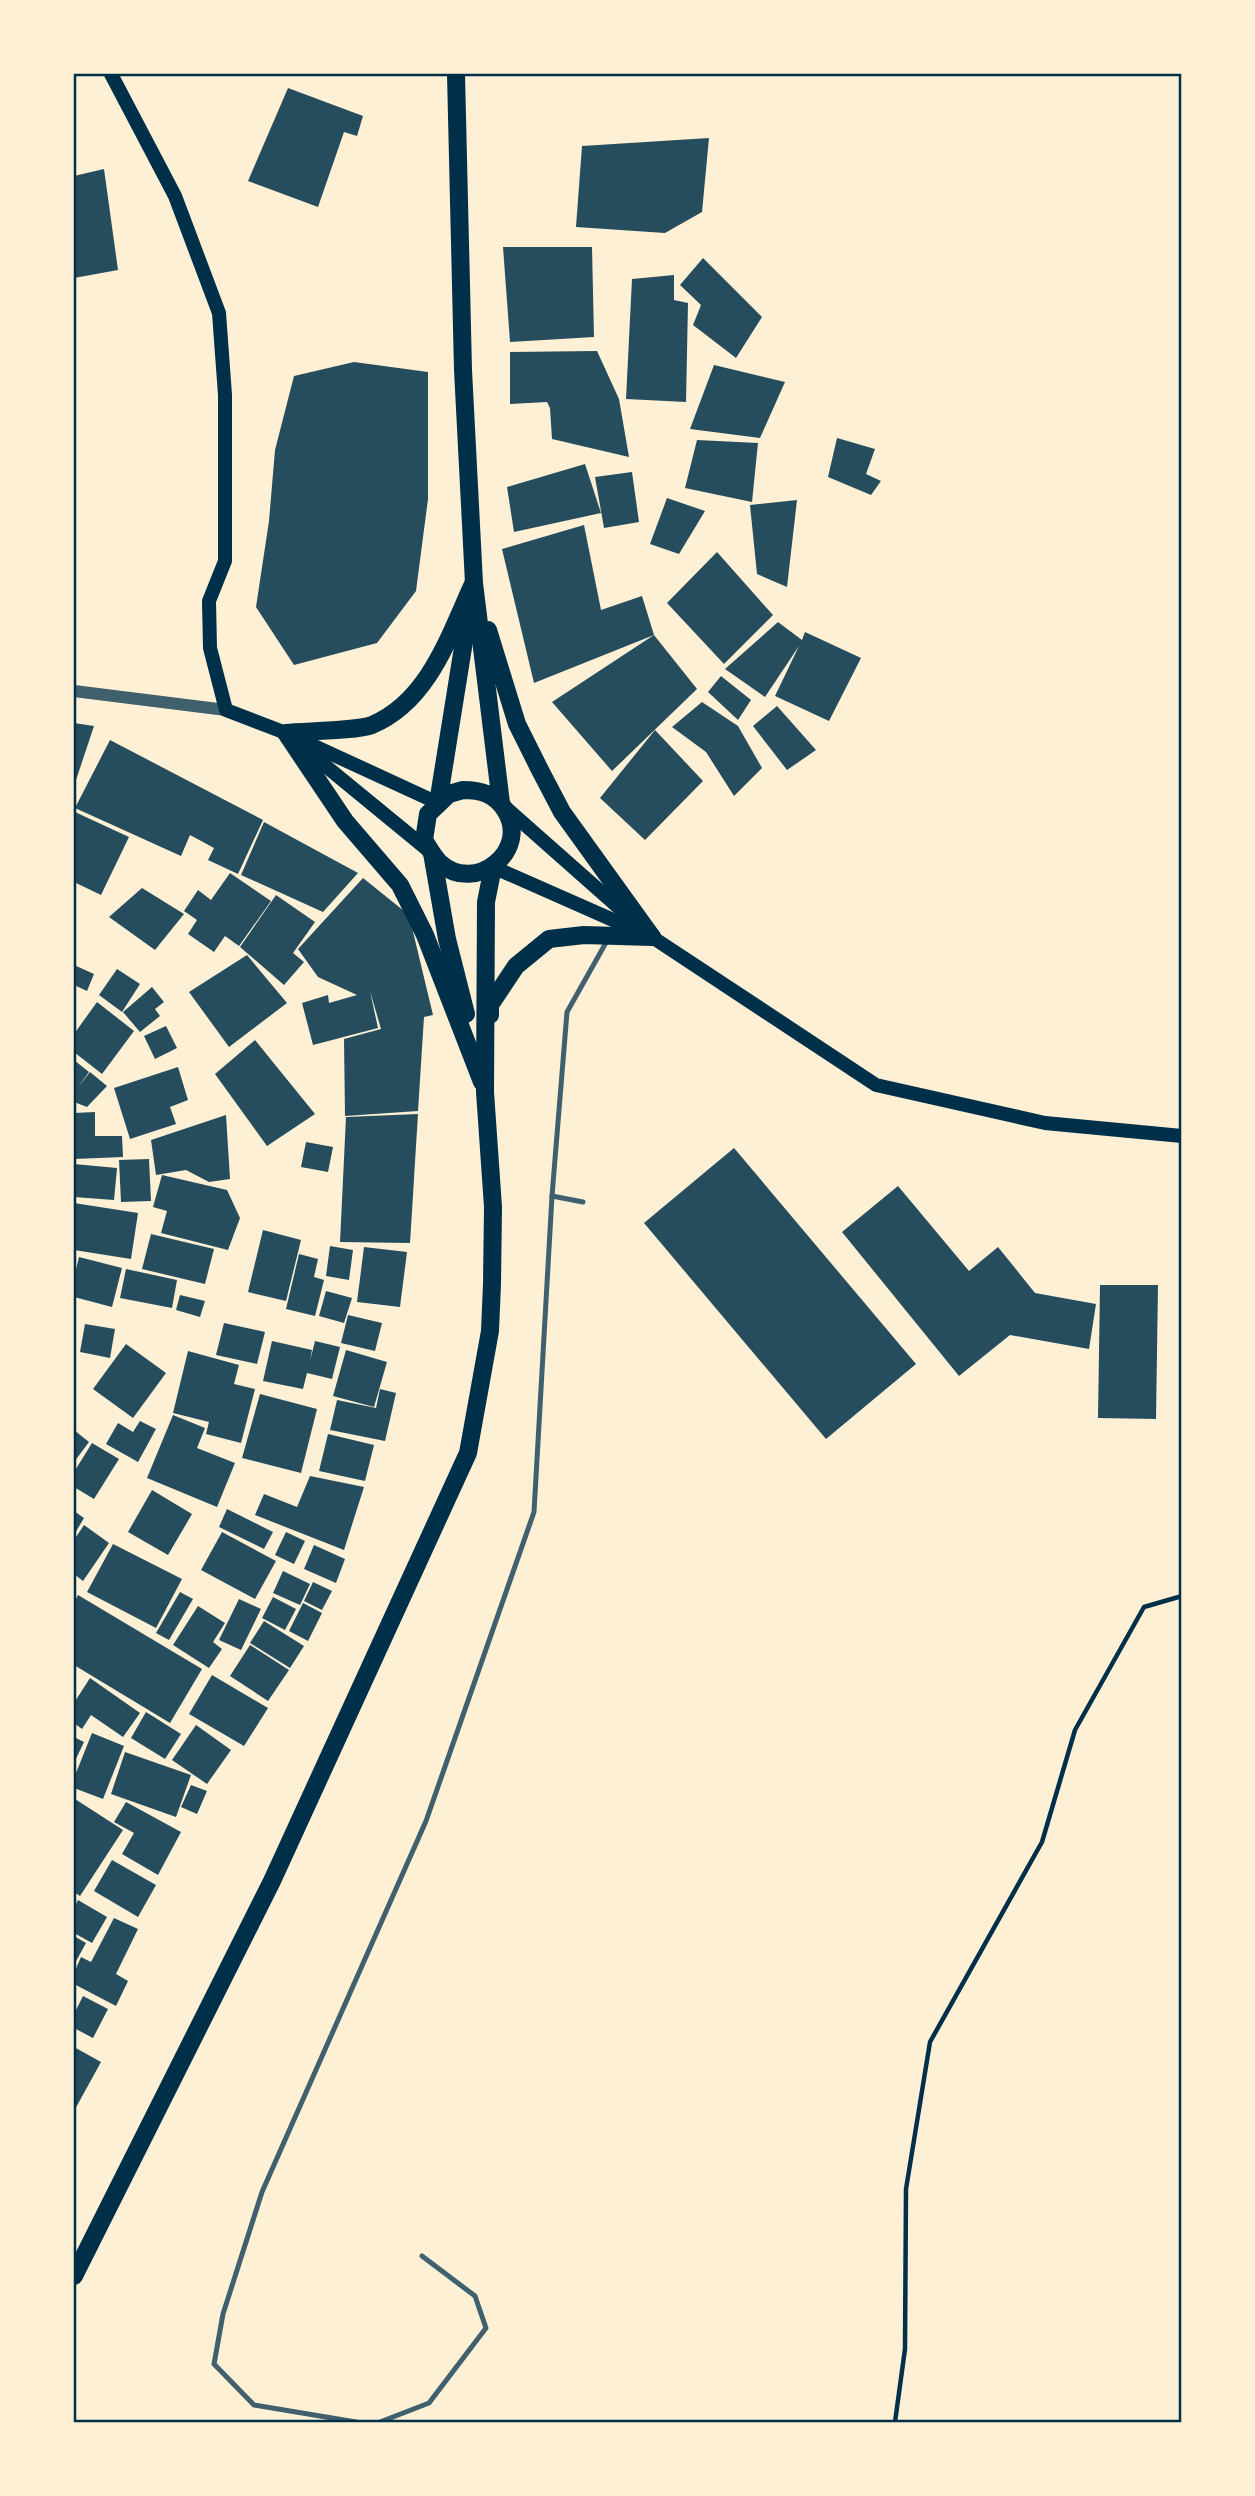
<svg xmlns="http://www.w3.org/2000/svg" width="1255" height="2496" viewBox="0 0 1255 2496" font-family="'Noto Sans',sans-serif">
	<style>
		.building { fill: #264d5e }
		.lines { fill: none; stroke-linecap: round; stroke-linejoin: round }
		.path { stroke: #003049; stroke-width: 4.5 }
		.service { stroke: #3f606c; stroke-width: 5 }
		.tertiary { stroke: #3f606c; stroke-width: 12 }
		.secondary { stroke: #003049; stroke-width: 14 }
		.primary { stroke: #003049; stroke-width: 18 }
		.neatline { fill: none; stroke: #003049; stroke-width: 2.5 }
	</style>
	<rect width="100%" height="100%" fill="#fdf0d5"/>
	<g class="building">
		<polygon points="288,88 363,116 357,136 344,132 318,207 248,181"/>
		<polygon points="709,138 702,212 665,233 576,227 582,146"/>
		<polygon points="104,169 118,270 74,278 74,176"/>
		<polygon points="503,247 592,247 594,337 510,342"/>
		<polygon points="703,258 762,317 736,358 693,325 701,305 680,285"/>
		<polygon points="674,275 674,300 688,303 686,402 626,399 632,279"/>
		<polygon points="597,351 619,399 629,457 552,439 550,408 547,402 510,404 510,352"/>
		<polygon points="354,362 428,372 428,499 416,591 377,643 294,665 256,607 269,521 275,450 294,376"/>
		<polygon points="714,365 785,382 760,438 690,429"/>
		<polygon points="837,438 875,449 866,474 881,481 871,495 828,477"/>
		<polygon points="697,440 758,443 752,502 685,488"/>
		<polygon points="585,464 601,513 514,532 507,487"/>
		<polygon points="632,472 639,522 604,528 595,477"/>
		<polygon points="667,498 705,511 679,554 650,544"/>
		<polygon points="797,500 787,587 757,574 750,505"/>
		<polygon points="584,525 601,610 642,596 654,635 534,683 502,549"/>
		<polygon points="717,552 773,615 724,664 667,603"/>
		<polygon points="778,622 802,640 805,632 861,658 829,721 775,696 799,646 765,697 725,669"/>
		<polygon points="654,635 697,689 612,771 552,702"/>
		<polygon points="721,676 751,700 738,720 708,692"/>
		<polygon points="702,702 738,726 762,768 734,796 706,752 672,727"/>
		<polygon points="777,706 816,750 787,770 753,726"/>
		<polygon points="74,723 94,726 74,786"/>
		<polygon points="655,730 703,781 645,840 600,798"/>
		<polygon points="110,740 263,820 238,874 208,860 214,848 190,835 181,856 75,808"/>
		<polygon points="75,812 129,837 101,895 74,882"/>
		<polygon points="264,822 358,873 323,912 241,875"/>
		<polygon points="230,873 271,901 239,946 225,936 214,952 188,934 197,920 184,911 198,890 211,900"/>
		<polygon points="363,878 409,915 433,1015 424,1017 418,1111 345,1116 344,1039 381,1029 370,991 378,1028 313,1045 302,1003 328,995 329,1003 357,995 318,977 298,949"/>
		<polygon points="142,888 184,914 155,950 109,917"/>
		<polygon points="276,895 315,922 293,953 304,962 284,985 240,947"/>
		<polygon points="247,955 287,1003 229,1047 189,992"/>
		<polygon points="74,965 94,974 87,991 74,985"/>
		<polygon points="117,969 140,984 122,1012 99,995"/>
		<polygon points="152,987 164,1002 155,1009 160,1016 140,1032 123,1012"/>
		<polygon points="97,1002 134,1031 102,1074 74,1052 74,1034"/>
		<polygon points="166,1026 177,1048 155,1059 144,1036"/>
		<polygon points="255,1040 315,1114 267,1146 215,1074"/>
		<polygon points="74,1060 89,1072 78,1087 90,1072 107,1086 87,1107 74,1102"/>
		<polygon points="178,1067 188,1100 170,1107 176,1124 130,1139 114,1088"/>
		<polygon points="95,1112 95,1136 122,1136 123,1157 74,1159 74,1113"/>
		<polygon points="418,1114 410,1243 340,1242 346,1117"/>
		<polygon points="226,1115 230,1179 209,1182 186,1170 156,1175 151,1140"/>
		<polygon points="306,1142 333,1147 328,1172 301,1167"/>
		<polygon points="734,1148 916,1364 826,1439 644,1223"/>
		<polygon points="149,1159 151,1201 121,1202 119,1160"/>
		<polygon points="74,1164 117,1168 114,1200 74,1197"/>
		<polygon points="162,1175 227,1190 240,1218 228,1250 161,1233 167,1211 153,1207"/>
		<polygon points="898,1186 969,1271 998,1247 1035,1293 1096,1304 1089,1349 1010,1335 959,1376 842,1232"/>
		<polygon points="74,1203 138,1213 131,1259 74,1250"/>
		<polygon points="263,1230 301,1240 286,1301 248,1292"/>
		<polygon points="151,1234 214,1249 205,1284 142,1269"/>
		<polygon points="330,1246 353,1250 349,1280 326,1276"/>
		<polygon points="364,1247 407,1252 400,1307 357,1302"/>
		<polygon points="299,1254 318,1259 314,1277 324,1280 315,1316 286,1309"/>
		<polygon points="79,1257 122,1268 112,1307 74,1297 74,1278"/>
		<polygon points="126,1269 177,1280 172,1308 120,1298"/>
		<polygon points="1100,1285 1158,1285 1156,1419 1098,1418"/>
		<polygon points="326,1291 352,1298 344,1323 319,1316"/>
		<polygon points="180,1295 205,1301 200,1317 176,1310"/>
		<polygon points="348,1315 382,1323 375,1351 341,1343"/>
		<polygon points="224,1323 265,1332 257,1364 216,1355"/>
		<polygon points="85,1324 115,1329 110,1358 80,1352"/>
		<polygon points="272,1341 312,1350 310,1361 315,1341 340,1347 332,1379 307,1373 303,1389 263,1381"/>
		<polygon points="126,1344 166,1373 133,1418 93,1389"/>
		<polygon points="346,1350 387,1362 374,1407 333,1396"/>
		<polygon points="188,1351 239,1365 234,1384 255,1389 241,1443 206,1434 209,1422 173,1413"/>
		<polygon points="380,1389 396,1393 385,1441 330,1430 337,1400 376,1408"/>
		<polygon points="260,1394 317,1409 301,1473 242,1458"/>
		<polygon points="173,1415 205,1428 197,1448 235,1463 217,1507 147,1478"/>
		<polygon points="140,1421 156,1429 138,1462 106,1444 118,1423 133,1432"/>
		<polygon points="74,1430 89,1442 74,1462"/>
		<polygon points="328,1434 374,1445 365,1481 319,1471"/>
		<polygon points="92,1443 119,1459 94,1499 74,1487 74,1472"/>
		<polygon points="310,1476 364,1487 344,1550 255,1515 264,1494 297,1507"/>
		<polygon points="152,1490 192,1514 168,1555 128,1532"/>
		<polygon points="227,1509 273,1532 264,1549 219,1527"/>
		<polygon points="74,1511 84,1518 74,1535"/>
		<polygon points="84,1525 109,1543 83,1581 74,1574 74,1540"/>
		<polygon points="222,1532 276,1561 255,1599 201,1570"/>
		<polygon points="286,1532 305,1541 294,1564 275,1555"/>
		<polygon points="113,1544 182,1579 156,1628 87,1592"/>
		<polygon points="314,1545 345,1559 336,1583 304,1569"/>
		<polygon points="283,1571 310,1584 300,1605 273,1593"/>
		<polygon points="313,1582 332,1591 322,1610 304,1601"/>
		<polygon points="180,1592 193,1599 169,1640 156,1633"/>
		<polygon points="78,1595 202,1669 170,1723 74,1665 74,1602"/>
		<polygon points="273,1597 296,1609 285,1630 262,1618"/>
		<polygon points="239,1599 261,1609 241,1650 219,1640"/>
		<polygon points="303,1603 322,1613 308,1641 289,1631"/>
		<polygon points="198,1606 225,1623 213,1642 222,1649 209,1668 173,1645"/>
		<polygon points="264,1621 304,1646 290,1668 250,1643"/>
		<polygon points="250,1645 289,1670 268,1701 230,1676"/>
		<polygon points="212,1675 268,1708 244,1746 189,1714"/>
		<polygon points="90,1678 140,1713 123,1737 91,1715 82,1729 74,1723 74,1703"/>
		<polygon points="146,1712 181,1734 165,1759 131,1738"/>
		<polygon points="196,1725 231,1750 207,1784 172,1760"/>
		<polygon points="92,1733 124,1746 103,1799 74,1788 74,1778"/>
		<polygon points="74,1737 84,1742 74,1763"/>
		<polygon points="125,1752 191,1775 176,1817 111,1794"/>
		<polygon points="191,1785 207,1791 197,1814 181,1807"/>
		<polygon points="75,1799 123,1830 80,1896 74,1892"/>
		<polygon points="126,1802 181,1832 158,1875 122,1854 134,1833 114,1822"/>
		<polygon points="112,1860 156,1885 138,1917 94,1891"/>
		<polygon points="78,1900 107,1917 92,1943 74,1933 74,1908"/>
		<polygon points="114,1918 138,1929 116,1974 128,1981 116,2006 74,1984 74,1973 81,1957 91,1962"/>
		<polygon points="74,1936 86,1943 74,1965"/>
		<polygon points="83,1996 108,2009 93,2038 74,2028 74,2014"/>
		<polygon points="74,2047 101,2062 74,2111"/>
	</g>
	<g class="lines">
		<polyline class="path" points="895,2422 905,2349 906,2189 930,2042 1042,1842 1075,1730 1144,1607 1182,1596"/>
		<g class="service">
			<polyline points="552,1196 583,1202"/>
			<polyline points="356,2422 254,2405 214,2364 223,2314 262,2192 426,1821 534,1512 552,1196 567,1012 608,939"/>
			<polyline points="380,2422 429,2403 486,2328 475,2296 422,2256"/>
		</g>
		<polyline class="tertiary" points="74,691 226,710"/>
		<g class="secondary">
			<polyline points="111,74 175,196 219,313 225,395 225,561 209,601 210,648 226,710 286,733 438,803"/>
			<polyline points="300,745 428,850"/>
			<polyline points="505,807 652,937 876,1085 1045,1123 1182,1136"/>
			<polyline points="493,867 638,931"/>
		</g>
		<g class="primary">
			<polyline points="456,74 463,370 474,583 501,803"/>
			<path d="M473,584c-24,52 -44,117 -101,141 -16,6 -66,6 -86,8l59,88 55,64 25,50 57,147"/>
			<polyline points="488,630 517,724 541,772 562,812 652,937"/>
			<path d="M463,790c18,0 32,4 42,20 26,40 -30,85 -65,53 -7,-7 -11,-15 -16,-23l4,-26 21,-20z"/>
			<polyline points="438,803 470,604"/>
			<polyline points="432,853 447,939 466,1014"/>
			<polyline points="490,1015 490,1005 516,966 549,939 584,935 652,937"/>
			<polyline points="74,2276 272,1881 468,1453 490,1331 492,1284 493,1207 485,1092 486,902 493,867"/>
		</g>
	</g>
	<rect width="1255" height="2496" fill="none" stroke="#fdf0d5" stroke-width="150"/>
	<rect x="75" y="75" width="1105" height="2346" class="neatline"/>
</svg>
